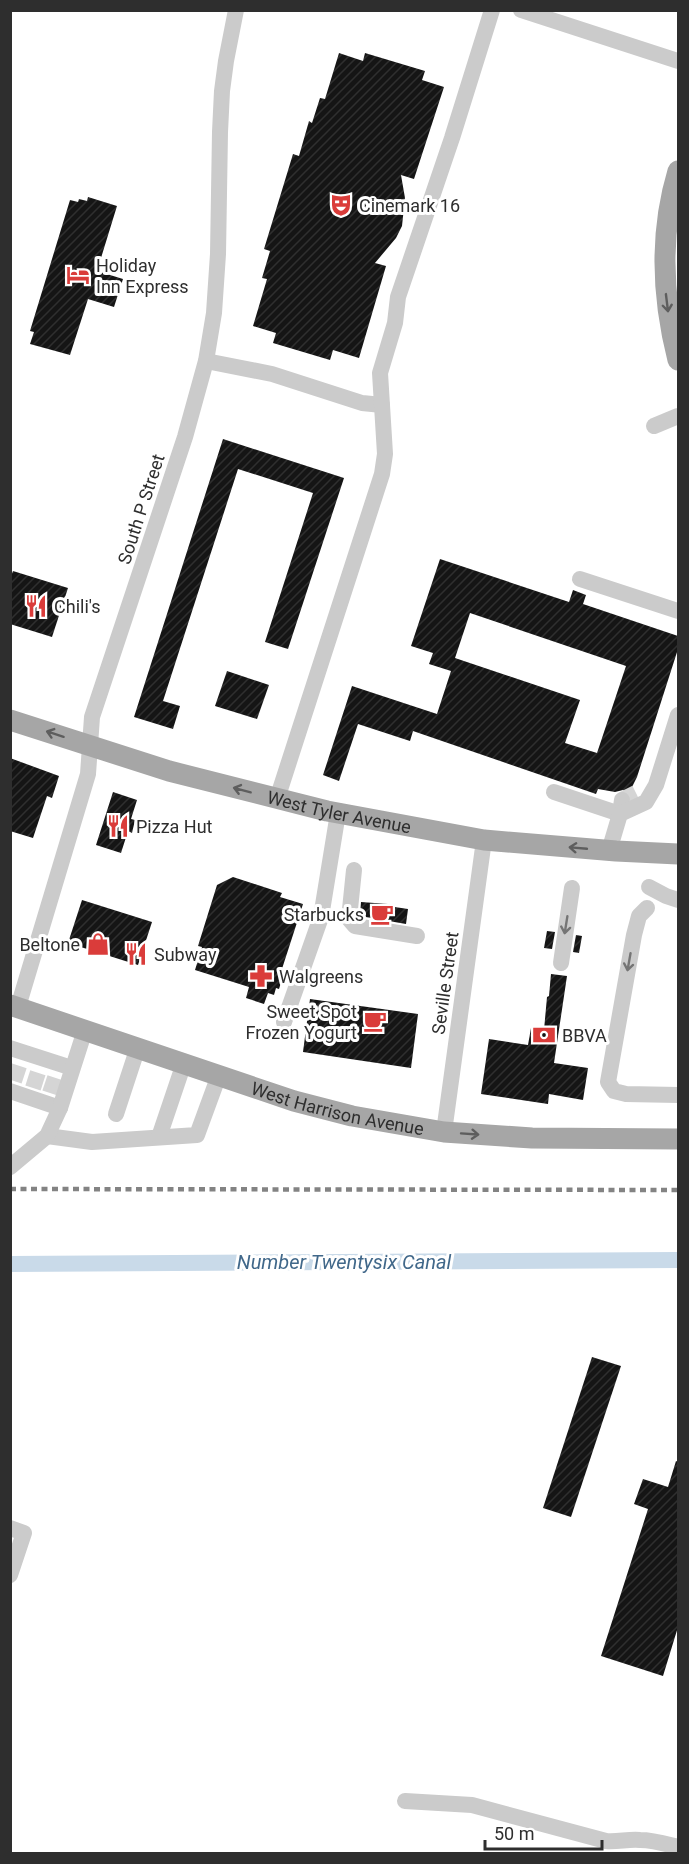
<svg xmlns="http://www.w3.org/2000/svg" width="689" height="1864" viewBox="0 0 689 1864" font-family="Roboto,sans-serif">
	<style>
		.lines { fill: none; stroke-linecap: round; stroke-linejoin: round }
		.canal { stroke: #c9dae9; stroke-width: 16 }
		.building { fill: url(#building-hatch); fill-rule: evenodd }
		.minor-tunnel { stroke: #d5d5d5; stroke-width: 16; stroke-dasharray: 16 8; stroke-linecap: butt }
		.minor { stroke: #cbcbcb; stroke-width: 16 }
		.major { stroke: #a6a6a6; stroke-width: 21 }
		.rail { stroke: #838383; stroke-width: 4.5; stroke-dasharray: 6 4.5; stroke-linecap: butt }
		.oneway { stroke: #5e5e5e }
		.oneway2 { stroke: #757575 }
		.labels { text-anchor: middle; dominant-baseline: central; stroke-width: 6; stroke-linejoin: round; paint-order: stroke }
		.poi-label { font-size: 18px; fill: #2e2e2e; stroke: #fff; text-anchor: start }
		.street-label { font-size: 18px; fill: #2e2e2e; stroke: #fff }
		.water-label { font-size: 20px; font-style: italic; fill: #41688a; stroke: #fff }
	</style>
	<defs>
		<pattern id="building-hatch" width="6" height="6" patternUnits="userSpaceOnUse" patternTransform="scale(1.5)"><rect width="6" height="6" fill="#151515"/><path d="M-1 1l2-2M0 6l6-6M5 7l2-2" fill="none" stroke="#2f2f2f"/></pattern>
	</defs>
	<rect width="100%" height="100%" fill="#fff"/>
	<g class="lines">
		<polyline class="canal" points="10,1264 678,1260"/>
	</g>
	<g class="building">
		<polygon points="339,53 363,61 365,53 425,71 422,80 444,87 414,179 401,175 405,198 402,226 396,238 375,263 386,266 359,358 333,350 330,360 273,343 276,333 253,326 267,279 262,278 270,251 264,249 293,154 299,156 309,121 312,123 320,98 325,99"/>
		<polygon points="88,197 117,206 97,271 123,279 114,307 88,299 70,355 30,344 34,332 30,331 70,200 78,202 79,199 87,201"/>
		<polygon points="223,439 344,478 288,649 265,642 313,493 238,469 163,701 180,706 173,729 134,717"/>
		<path d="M440,559l129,43 4,-12 13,5 -3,9 95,32v13l-41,128 -8,16 -6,-3 -8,2 -17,-3 -2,5 -183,-63 -3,10 -52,-17 -19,57 -16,-6 29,-89 85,28 14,-43 -22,-7 4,-11 -22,-7zM470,613l156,53 -29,87 -32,-10 15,-43 -125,-42z"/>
		<polygon points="13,571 68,588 52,637 10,624 10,578"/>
		<polygon points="227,671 269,685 257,719 215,706"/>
		<polygon points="10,758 59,776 52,798 47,796 33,838 10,831"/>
		<polygon points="113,792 137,800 131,819 135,820 132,833 128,831 121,853 96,845"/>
		<polygon points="233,877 282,893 280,897 303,904 280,975 283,976 279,989 276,988 274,995 268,993 264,1004 246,998 249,987 195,970 202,947 198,946 217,885"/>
		<polygon points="82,900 152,922 138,965 68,943"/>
		<polygon points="361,902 388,904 388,906 408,909 406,924 360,916"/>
		<polygon points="547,931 555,932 552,949 544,948"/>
		<polygon points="576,935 582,936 579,953 573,952"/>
		<polygon points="551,974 567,976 554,1063 588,1068 583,1100 549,1094 548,1104 481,1094 489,1039 528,1045 531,1028 544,1030 547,997 549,996"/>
		<polygon points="310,999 418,1014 411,1068 303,1052"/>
		<polygon points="592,1357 621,1366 571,1517 543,1508"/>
		<polygon points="676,1461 678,1462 678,1627 663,1676 601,1656 648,1509 634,1504 643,1479 668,1487"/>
	</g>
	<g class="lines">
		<g class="minor-tunnel">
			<polyline points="622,800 636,793"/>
			<polyline points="14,1081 21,1060"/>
			<polyline points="33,1088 40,1066"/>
			<polyline points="50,1093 57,1072"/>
		</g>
		<g class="minor">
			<polyline points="521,10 678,61"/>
			<polyline points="206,361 272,374 362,403 382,405"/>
			<polyline points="654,426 678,416"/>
			<polyline points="580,579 678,611"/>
			<polyline points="554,792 620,814 622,800"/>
			<polyline points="277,799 382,474 385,454 380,373 395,323 398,297 452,138 492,10"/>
			<polyline points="609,851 620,814 646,802 656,785 678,715"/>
			<polyline points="354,870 349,919 355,926 417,936"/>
			<polyline points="649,887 666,896 678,900"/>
			<polyline points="647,908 639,916 634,935 608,1082 614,1091 626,1094 678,1095"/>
			<polyline points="561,963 572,888"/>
			<polyline points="18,1007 88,774 92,717 185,437 206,361 214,313 218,254 220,132 222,91 226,61 236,10"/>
			<polyline points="284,1022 321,917 338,813"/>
			<polyline points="10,1048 72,1068"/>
			<polyline points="10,1091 60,1108"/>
			<polyline points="116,1114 138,1047"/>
			<polyline points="444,1132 484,840"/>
			<polyline points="47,1136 92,1142 197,1135 219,1075"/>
			<polyline points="159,1137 184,1063"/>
			<polyline points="10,1167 47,1136 60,1108 85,1030"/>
			<polyline points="10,1528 24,1533 10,1575"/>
			<path d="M405,1801l67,4 134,36c12,1 22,-2 34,-1 13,0 26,4 38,7"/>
		</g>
		<g class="major">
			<path d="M678,171c-19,63 -16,126 0,189"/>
			<path id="s1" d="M10,720l159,51 158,40 157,29 132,11 62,3"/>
			<path id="s2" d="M10,1005l284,96 58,15 92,16 88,6 146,1"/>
		</g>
		<polyline class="rail" points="10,1189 678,1190"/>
	</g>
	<defs><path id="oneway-shaft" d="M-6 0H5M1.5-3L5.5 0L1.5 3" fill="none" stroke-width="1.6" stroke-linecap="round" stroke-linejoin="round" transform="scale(1.5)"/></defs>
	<g class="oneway">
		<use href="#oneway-shaft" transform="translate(667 303) rotate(83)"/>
		<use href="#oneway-shaft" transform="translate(55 734) rotate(-162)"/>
		<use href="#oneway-shaft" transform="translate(242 790) rotate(-165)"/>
		<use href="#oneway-shaft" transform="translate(578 848) rotate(-175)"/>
		<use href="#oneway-shaft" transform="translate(470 1134) rotate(4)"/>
	</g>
	<g class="oneway2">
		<use href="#oneway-shaft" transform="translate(566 925) rotate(99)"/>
		<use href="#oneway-shaft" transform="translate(629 962) rotate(100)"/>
	</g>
	<defs>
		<g id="theatre-bare" transform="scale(1.8)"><path d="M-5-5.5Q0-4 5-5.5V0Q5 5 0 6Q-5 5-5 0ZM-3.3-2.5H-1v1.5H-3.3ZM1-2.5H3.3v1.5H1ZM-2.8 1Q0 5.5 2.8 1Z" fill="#da3c3a" stroke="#fff" stroke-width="2.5" paint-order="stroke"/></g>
		<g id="hotel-bare" transform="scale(1.8)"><path d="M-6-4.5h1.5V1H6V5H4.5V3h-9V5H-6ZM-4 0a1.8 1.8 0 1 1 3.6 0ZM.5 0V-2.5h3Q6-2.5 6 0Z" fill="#da3c3a" stroke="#fff" stroke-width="2.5" paint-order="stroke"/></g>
		<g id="restaurant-bare" transform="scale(1.8)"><path d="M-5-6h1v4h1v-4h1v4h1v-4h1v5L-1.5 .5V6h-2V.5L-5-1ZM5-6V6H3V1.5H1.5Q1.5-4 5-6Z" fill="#da3c3a" stroke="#fff" stroke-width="2.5" paint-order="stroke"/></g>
		<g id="cafe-bare" transform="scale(1.8)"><path d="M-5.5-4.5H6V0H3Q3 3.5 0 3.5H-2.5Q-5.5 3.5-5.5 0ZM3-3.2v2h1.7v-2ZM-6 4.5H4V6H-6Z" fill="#da3c3a" stroke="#fff" stroke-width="2.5" paint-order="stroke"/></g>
		<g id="shop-bare" transform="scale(1.8)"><path d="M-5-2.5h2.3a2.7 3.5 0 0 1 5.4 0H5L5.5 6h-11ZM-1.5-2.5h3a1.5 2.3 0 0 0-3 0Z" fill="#da3c3a" stroke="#fff" stroke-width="2.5" paint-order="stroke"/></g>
		<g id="pharmacy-bare" transform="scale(1.8)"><path d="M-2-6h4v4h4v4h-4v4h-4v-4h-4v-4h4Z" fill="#da3c3a" stroke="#fff" stroke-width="2.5" paint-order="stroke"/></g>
		<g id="bank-bare" transform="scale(1.8)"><path d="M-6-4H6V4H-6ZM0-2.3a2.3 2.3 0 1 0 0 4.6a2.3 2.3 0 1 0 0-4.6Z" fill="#da3c3a" stroke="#fff" stroke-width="2.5" paint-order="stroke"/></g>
	</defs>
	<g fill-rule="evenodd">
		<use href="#theatre-bare" x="341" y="205"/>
		<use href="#hotel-bare" x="78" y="275"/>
		<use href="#restaurant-bare" x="36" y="606"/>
		<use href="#restaurant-bare" x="118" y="826"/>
		<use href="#cafe-bare" x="382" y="914"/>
		<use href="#shop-bare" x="98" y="944"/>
		<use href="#restaurant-bare" x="136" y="954"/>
		<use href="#pharmacy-bare" x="261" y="976"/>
		<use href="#cafe-bare" x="375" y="1021"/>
		<use href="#bank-bare" x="544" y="1035"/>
	</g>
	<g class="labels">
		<g class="poi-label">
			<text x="359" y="205">Cinemark 16</text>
			<text x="96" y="265">Holiday<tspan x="96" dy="21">Inn Express</tspan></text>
			<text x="54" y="606">Chili's</text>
			<text x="136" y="826">Pizza Hut</text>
			<text x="364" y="914" text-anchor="end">Starbucks</text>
			<text x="80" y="944" text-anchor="end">Beltone</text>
			<text x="154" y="954">Subway</text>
			<text x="279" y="976">Walgreens</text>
			<text x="357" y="1011" text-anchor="end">Sweet Spot<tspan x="357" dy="21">Frozen Yogurt</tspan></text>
			<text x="562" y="1035">BBVA</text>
		</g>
		<g class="street-label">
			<text transform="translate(141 509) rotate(-72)">South P Street</text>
			<text stroke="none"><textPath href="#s1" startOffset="342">West Tyler Avenue</textPath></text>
			<text transform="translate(445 983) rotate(-82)">Seville Street</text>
			<text stroke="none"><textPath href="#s2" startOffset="344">West Harrison Avenue</textPath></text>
		</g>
		<g class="water-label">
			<text x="344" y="1262">Number Twentysix Canal</text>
		</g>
	</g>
	<rect width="689" height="1864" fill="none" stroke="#2e2e2e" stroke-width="24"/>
	<path d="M485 1840v9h117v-9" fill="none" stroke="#2e2e2e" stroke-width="3"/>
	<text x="494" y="1840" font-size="18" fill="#2e2e2e" stroke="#ffffff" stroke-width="4.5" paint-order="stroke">50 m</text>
</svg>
